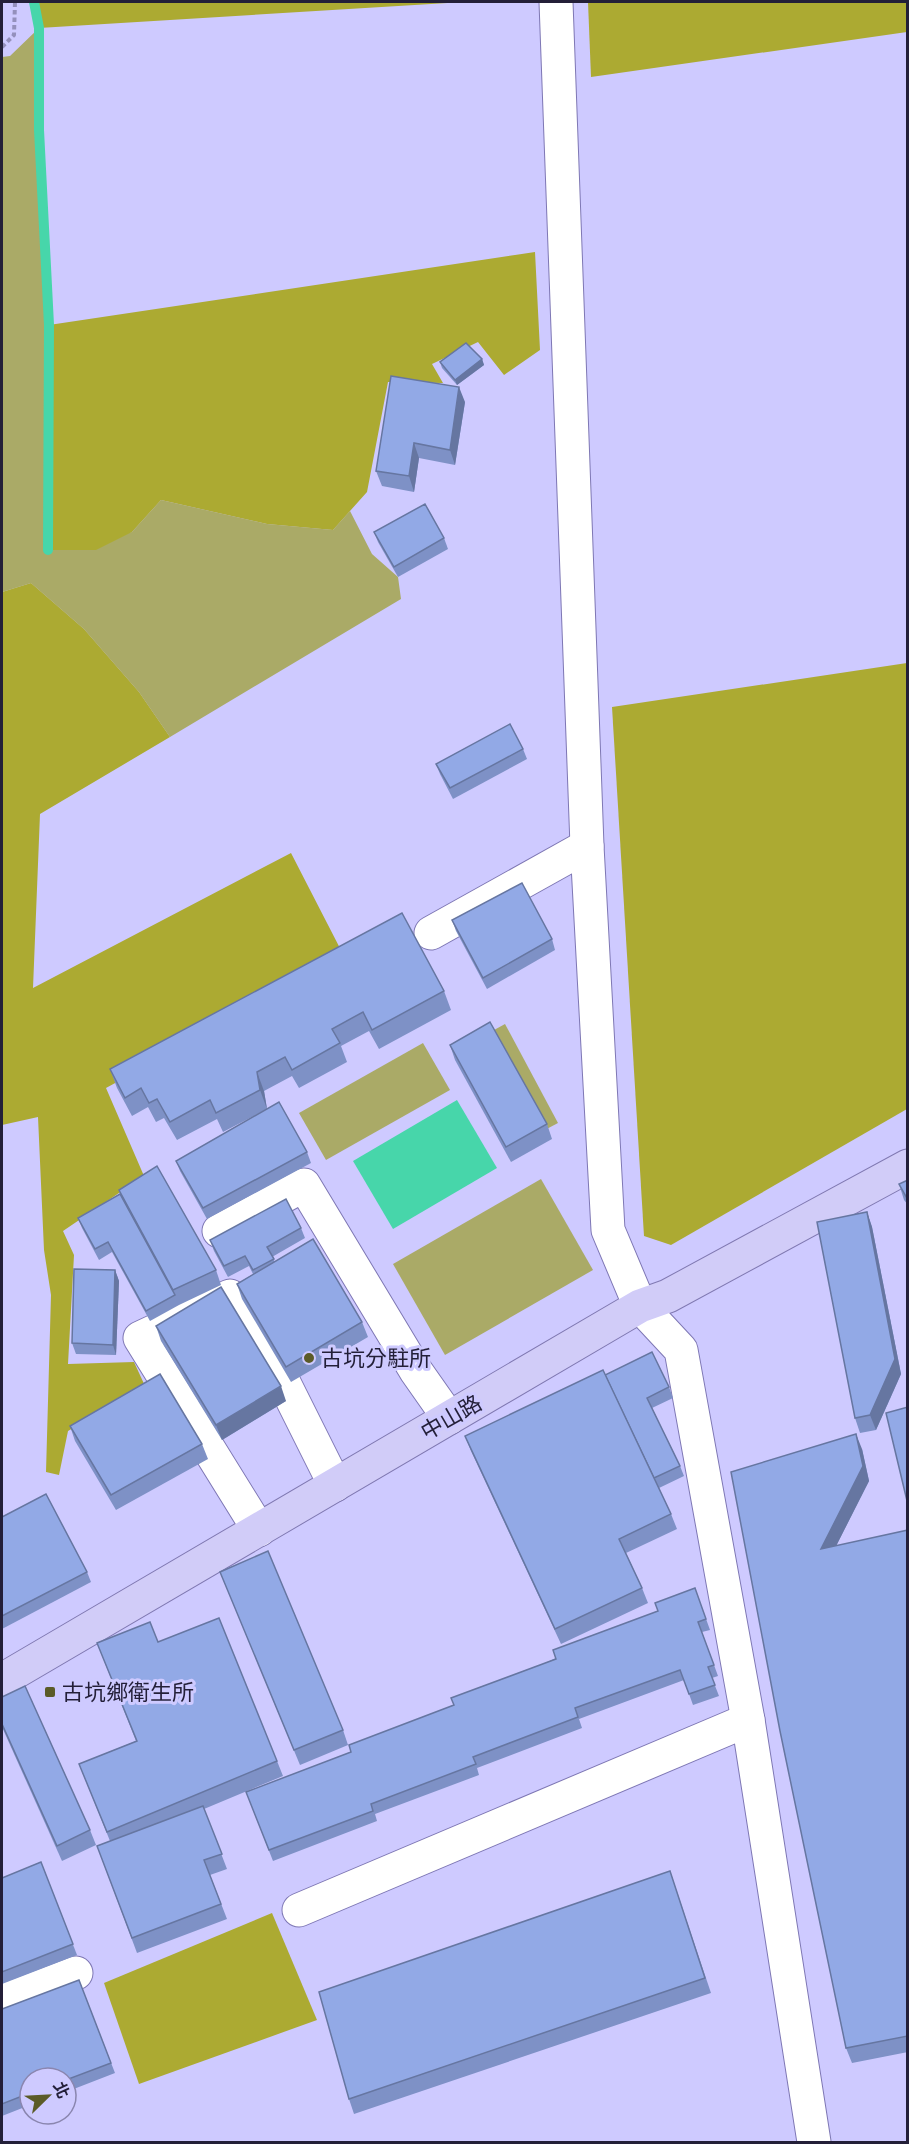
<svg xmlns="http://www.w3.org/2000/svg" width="909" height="2144" viewBox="0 0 909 2144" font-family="Mulish,'Noto Sans TC',sans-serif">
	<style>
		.green { fill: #aaaa67 }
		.forest { fill: #acaa32 }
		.water { fill: #47d6aa }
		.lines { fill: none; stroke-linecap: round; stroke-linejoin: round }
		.stream { stroke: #47d6aa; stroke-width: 10 }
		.minor-casing { stroke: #7e77b4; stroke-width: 35 }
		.major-casing { stroke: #8079b2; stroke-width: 35 }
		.path { stroke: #9490bc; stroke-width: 4; stroke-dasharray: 4.5 3; stroke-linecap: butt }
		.minor { stroke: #fff; stroke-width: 33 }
		.major { stroke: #d1ccf8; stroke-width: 33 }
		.wall { fill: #7e91c6 }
		.shaded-wall { fill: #6676a1 }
		.building { fill: #92a9e6; stroke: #6676a1; stroke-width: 1.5 }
		.poi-dot { fill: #5b5b28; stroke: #cecaff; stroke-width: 2 }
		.labels { text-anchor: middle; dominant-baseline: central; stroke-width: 6; stroke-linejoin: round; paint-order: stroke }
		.poi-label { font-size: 22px; fill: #231f38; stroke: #cecaff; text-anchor: start }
		.street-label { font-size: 22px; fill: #231f38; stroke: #cecaff }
	</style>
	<rect width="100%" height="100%" fill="#cecaff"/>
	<g class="green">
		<polygon points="39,28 39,130 49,325 48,550 132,532 161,500 267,524 333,530 350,511 372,554 398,577 401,599 170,737 139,692 84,629 31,583 2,592 2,57 10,56"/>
		<polygon points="505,1024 558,1123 507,1150 454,1052"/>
		<polygon points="423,1043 450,1090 326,1160 299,1113"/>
		<polygon points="541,1179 593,1270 445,1355 393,1264"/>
	</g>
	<g class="forest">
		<polygon points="34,2 464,2 39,28"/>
		<polygon points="588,2 907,2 907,32 591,77"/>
		<polygon points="535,252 540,350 504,375 478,342 432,364 443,383 388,382 367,492 333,530 267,524 161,500 132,532 96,550 48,550 49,325"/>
		<polygon points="31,583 84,629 139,692 170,737 40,814 33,988 291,853 345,958 106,1088 144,1176 63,1231 74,1255 68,1364 134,1362 145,1386 68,1431 59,1475 46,1472 51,1295 44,1250 38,1117 2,1125 2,592"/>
		<polygon points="907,663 907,1109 671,1245 644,1236 612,707"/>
		<polygon points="272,1913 317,2020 139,2084 104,1983"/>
	</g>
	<polygon class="water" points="457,1100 497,1168 393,1229 353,1161"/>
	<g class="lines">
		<polyline class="stream" points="34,2 39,28 39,130 49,325 48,550"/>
		<g class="minor-casing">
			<g id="minor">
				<polyline points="556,2 587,846 608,1230 640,1306 681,1350 748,1720 814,2142"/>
				<polyline points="431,933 587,846"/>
				<polyline points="219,1231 304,1185 416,1371 449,1418"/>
				<polyline points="259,1530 140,1338 230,1296 283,1381 335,1485"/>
				<polyline points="299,1910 748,1720"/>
				<polyline points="2,2001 76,1973"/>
			</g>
		</g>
		<g class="major-casing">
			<polyline id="major" points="2,1680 640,1306 668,1296 908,1166"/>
		</g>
		<polyline class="path" points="2,47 14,35 15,2"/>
		<use href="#minor" class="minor"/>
		<use href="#major" class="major"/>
	</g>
	<g class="wall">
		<polygon points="482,359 484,365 457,385 442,368 440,362"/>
		<polygon points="465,402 455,465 419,458 414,492 382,486 376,471"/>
		<polygon points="374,532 444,538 448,549 398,577 378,542"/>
		<polygon points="523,749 527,759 453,799 440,774 436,764"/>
		<polygon points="452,920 552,939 555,950 487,989 456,931"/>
		<polygon points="444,991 451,1010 379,1049 369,1031 341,1046 347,1062 299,1088 292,1076 264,1091 267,1109 223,1132 217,1119 177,1140 164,1118 156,1122 148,1107 132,1116 117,1088 110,1069"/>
		<polygon points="450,1045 547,1124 552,1139 511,1162 455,1060"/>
		<polygon points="307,1152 311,1163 207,1219 180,1171 176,1161"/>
		<polygon points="908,1180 908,1205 904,1200 899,1184"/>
		<polygon points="119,1190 216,1270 221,1285 179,1305 150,1321 112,1252 99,1260 82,1228 78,1218 120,1194"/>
		<polygon points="867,1212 872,1227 901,1374 876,1430 860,1433 855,1418"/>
		<polygon points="301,1228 305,1238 272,1257 275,1262 362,1322 368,1337 291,1382 242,1299 237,1284 253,1274 249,1266 228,1277 214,1251 210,1240"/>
		<polygon points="115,1270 119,1281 116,1355 76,1354 72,1343"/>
		<polygon points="156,1326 286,1401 222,1440 161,1341"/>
		<polygon points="605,1375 669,1387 673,1398 652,1408 680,1466 684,1476 659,1488 671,1514 677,1529 626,1553 642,1588 648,1603 561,1644 471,1451 465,1436"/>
		<polygon points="70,1426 202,1444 208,1459 116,1510 75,1441"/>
		<polygon points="862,1449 869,1481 836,1546 908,1530 908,2052 852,2063 846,2048 780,1731"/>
		<polygon points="2,1517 87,1572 91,1582 2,1629"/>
		<polygon points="220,1572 343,1730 348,1745 300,1765"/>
		<polygon points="695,1588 710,1630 702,1632 718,1676 712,1678 719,1696 693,1705 684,1680 579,1719 582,1728 477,1768 479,1775 375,1814 377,1821 273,1861 246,1792 351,1752 658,1611"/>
		<polygon points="158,1642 277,1761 283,1776 204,1809 227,1869 210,1875 227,1919 137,1953 97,1846 110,1841 79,1764 136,1741 97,1643"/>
		<polygon points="2,1697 90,1830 96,1845 62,1861 2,1727"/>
		<polygon points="41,1862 77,1955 2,1984 2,1878"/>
		<polygon points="670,1871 711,1993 354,2114 349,2099"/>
		<polygon points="79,1980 115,2073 66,2092 66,2078 30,2078 30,2105 2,2116 2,2009"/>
	</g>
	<g class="shaded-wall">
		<polygon points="482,359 484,365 457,385 455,380"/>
		<polygon points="459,387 465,402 455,465 450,450"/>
		<polygon points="414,443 419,458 414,492 409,476"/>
		<polygon points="257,1072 264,1091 267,1109 260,1090"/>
		<polygon points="867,1212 872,1227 901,1374 876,1430 870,1415"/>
		<polygon points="115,1270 119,1281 116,1355 113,1345"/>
		<polygon points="281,1386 286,1401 222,1440 216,1425"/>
		<polygon points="856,1434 862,1449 869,1481 827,1564 821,1549"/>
	</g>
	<g class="building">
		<polygon points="466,343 482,359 455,380 440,362"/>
		<polygon points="391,376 459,387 450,450 414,443 409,476 376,471"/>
		<polygon points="425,504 444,538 394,567 374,532"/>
		<polygon points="510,724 523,749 450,788 436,764"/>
		<polygon points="522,883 552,939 483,978 452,920"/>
		<polygon points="402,913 444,991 372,1030 363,1012 332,1029 340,1043 292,1070 285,1057 257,1072 260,1090 216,1113 210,1100 170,1122 157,1099 149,1103 141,1088 125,1098 110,1069"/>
		<polygon points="490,1022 547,1124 506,1147 450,1045"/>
		<polygon points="279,1102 307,1152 203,1208 176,1161"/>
		<polygon points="157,1166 216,1270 173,1290 119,1190"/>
		<polygon points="908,1180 908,1200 899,1184"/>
		<polygon points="120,1194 175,1295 146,1311 108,1242 95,1249 78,1218"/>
		<polygon points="286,1199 301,1228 267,1247 274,1259 253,1270 245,1256 224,1266 210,1240"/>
		<polygon points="867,1212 895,1359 870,1415 855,1418 817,1222"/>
		<polygon points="313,1239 362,1322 286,1367 237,1284"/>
		<polygon points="74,1269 115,1270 113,1345 72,1343"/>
		<polygon points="221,1287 281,1386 216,1425 156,1326"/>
		<polygon points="652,1352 669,1387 647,1398 680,1466 654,1478 605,1375"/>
		<polygon points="603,1370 671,1514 619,1539 642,1588 555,1629 465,1436"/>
		<polygon points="160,1374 202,1444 111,1495 70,1426"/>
		<polygon points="908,1407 908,1505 886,1413"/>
		<polygon points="856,1434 863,1466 821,1549 908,1530 908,2036 846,2048 780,1731 731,1472"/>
		<polygon points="46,1494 87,1572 2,1616 2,1517"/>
		<polygon points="268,1551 343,1730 294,1750 220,1572"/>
		<polygon points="695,1588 706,1619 698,1622 714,1665 708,1667 715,1685 689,1694 680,1670 575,1708 578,1717 473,1757 476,1764 371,1804 373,1811 269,1850 246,1792 351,1752 349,1745 454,1705 451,1698 556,1659 553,1650 658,1611 655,1603"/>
		<polygon points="219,1618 277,1761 107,1832 79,1764 137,1741 97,1643 150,1622 158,1642"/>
		<polygon points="25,1686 90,1830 57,1846 2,1724 2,1697"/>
		<polygon points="203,1806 222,1854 204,1860 221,1904 132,1938 97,1846"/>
		<polygon points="41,1862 73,1944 2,1972 2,1878"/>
		<polygon points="670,1871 705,1978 349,2099 319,1992"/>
		<polygon points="79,1980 111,2063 66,2080 66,2078 30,2078 30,2093 2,2104 2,2009"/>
	</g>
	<g class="poi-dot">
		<circle cx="309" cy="1358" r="6"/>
		<rect x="44" y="1686" width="12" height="12" rx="3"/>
	</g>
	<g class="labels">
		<g class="poi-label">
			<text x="321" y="1358">古坑分駐所</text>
			<text x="62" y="1692">古坑鄉衛生所</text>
		</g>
		<g class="street-label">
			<text transform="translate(451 1417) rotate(-30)">中山路</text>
		</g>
	</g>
	<rect width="909" height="2144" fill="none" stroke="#231f38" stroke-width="6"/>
	<g transform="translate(48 2096) rotate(66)"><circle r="28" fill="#cecaff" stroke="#8a86af" stroke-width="1.5"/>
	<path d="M0-4.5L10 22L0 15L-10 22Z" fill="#5b5b28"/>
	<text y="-9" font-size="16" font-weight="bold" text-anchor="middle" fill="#231f38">北</text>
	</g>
</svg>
